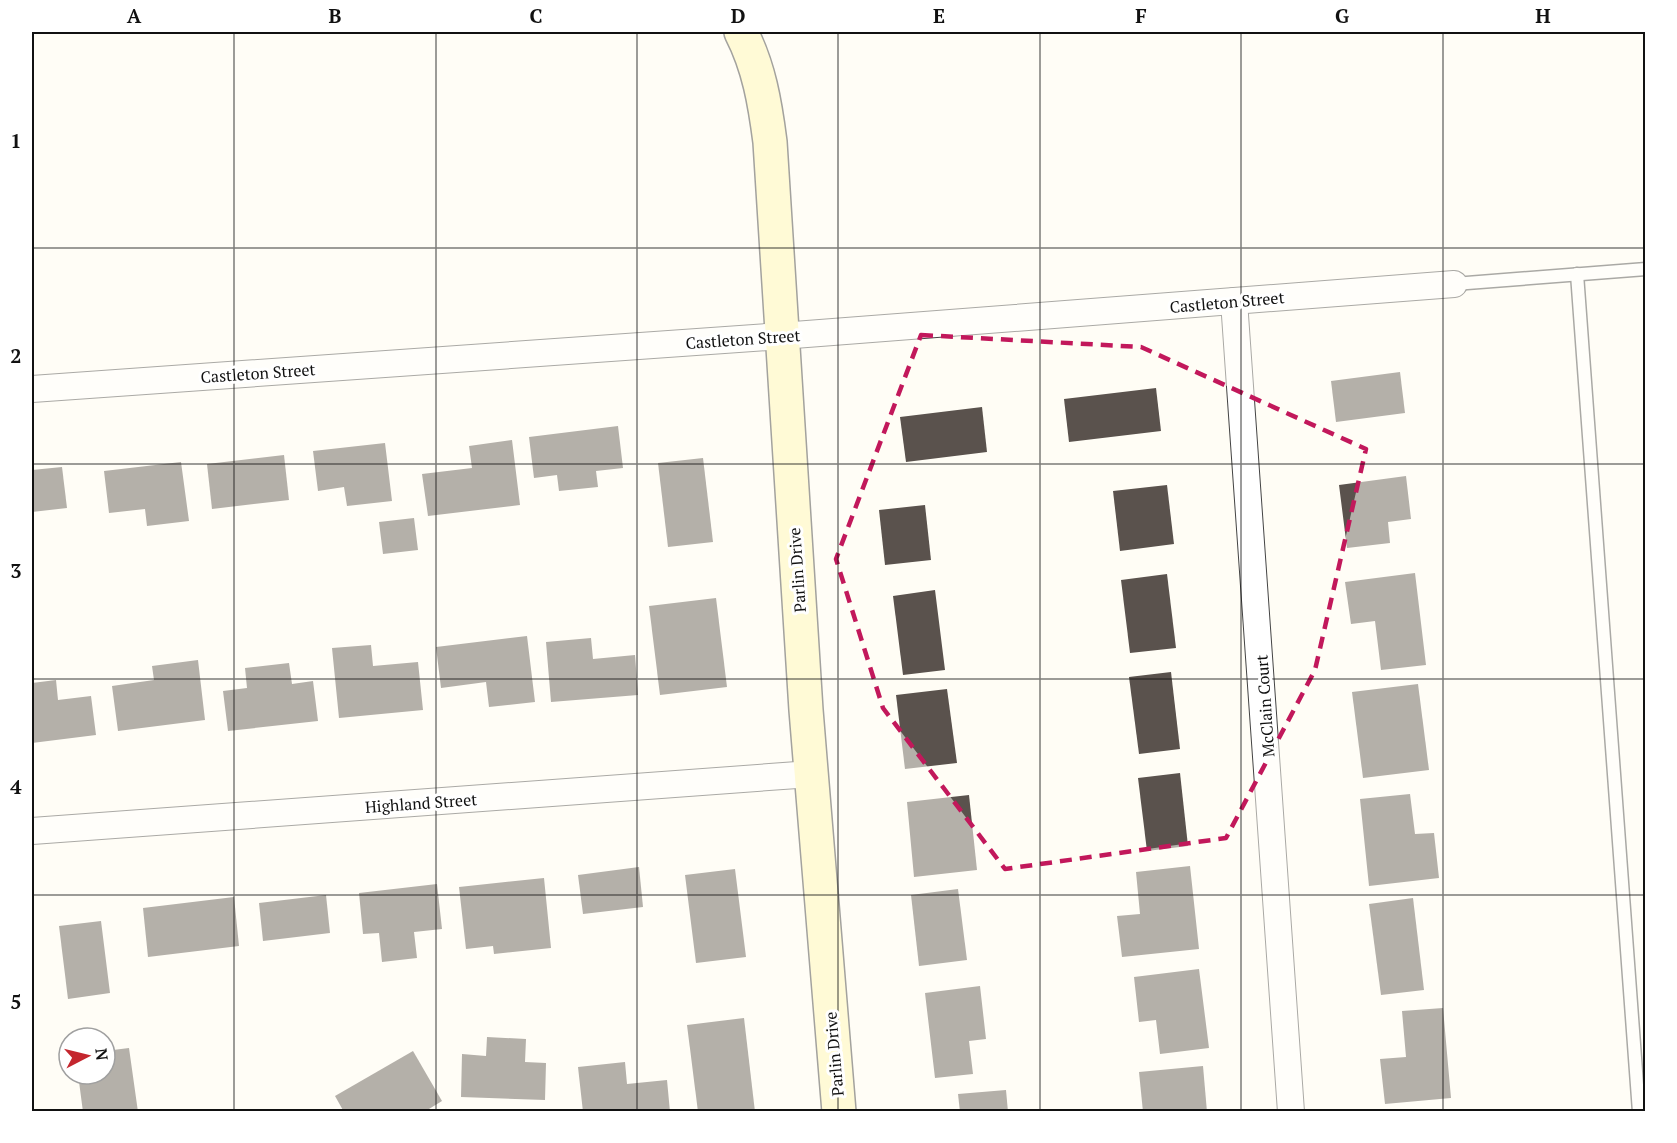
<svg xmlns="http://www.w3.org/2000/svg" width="1677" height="1143" viewBox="0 0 1677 1143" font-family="'PT Serif',serif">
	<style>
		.building { fill: #5a524d }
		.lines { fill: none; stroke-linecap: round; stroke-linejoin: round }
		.lane-casing { stroke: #444; stroke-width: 15 }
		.street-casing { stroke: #444; stroke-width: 28 }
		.secondary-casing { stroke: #333; stroke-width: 36 }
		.lane { stroke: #fff; stroke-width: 12 }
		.street { stroke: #fff; stroke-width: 26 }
		.secondary { stroke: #fff6b0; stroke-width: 33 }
		.marked { fill: none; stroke: #c2185b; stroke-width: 4.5; stroke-dasharray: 12 8; stroke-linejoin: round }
		.grid { fill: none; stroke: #111; stroke-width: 1.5; stroke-opacity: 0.55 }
		.labels { text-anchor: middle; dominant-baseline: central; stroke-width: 6; stroke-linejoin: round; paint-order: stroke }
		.street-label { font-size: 16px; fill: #111; stroke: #fff }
		.neatline { fill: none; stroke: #111; stroke-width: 2 }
		.grid-label { font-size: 20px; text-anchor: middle; font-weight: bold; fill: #111 }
	</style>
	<rect width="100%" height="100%" fill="#fffdf5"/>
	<g class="building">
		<polygon points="1400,372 1405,413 1336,422 1331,381"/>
		<polygon points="1156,388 1161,431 1069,442 1064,399"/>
		<polygon points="982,407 987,452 906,462 900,417"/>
		<polygon points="618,426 623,468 596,471 598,487 559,491 557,475 534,478 529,437"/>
		<polygon points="512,440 520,505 428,516 422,474 472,468 469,446"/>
		<polygon points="385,443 392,501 347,506 344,487 318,491 313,451"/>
		<polygon points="284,455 289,500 212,509 207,464"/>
		<polygon points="703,458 713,542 668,547 658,463"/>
		<polygon points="181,462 189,521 147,526 145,509 109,513 104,471"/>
		<polygon points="62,467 67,508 32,512 32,470"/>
		<polygon points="1406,476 1411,519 1388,522 1390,543 1347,548 1339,485"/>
		<polygon points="1167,485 1174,544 1120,551 1113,491"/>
		<polygon points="925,505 931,560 885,565 879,510"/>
		<polygon points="414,518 418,550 383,554 379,522"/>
		<polygon points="1415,573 1426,665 1381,670 1375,621 1351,624 1345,582"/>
		<polygon points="1167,574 1176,648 1130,653 1121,580"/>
		<polygon points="935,590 945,670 903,675 893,596"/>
		<polygon points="716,598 727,687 660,695 649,606"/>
		<polygon points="527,636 535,702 489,707 486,682 441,688 436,647"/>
		<polygon points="591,638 593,659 635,655 638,695 551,702 546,642"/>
		<polygon points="371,645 373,666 418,662 423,710 339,718 332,648"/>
		<polygon points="198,660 205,720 118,731 112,686 154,680 152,666"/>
		<polygon points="289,663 292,684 313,681 318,721 228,731 223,691 247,688 245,668"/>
		<polygon points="1171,672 1180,749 1139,754 1129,677"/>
		<polygon points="56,680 58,700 91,696 96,735 32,743 32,683"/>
		<polygon points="1418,684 1429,770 1363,778 1352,692"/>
		<polygon points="947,689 957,763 905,769 896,695"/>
		<polygon points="1180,773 1188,846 1147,851 1138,778"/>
		<polygon points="1410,794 1415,834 1434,833 1439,878 1369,886 1360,799"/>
		<polygon points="969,795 977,870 914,877 907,802"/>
		<polygon points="1190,866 1199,949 1122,957 1117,916 1140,914 1136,872"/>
		<polygon points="639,867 643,907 583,914 578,875"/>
		<polygon points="735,869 746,957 696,963 685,875"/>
		<polygon points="544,878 551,948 494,954 493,946 466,949 459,887"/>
		<polygon points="437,884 442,929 414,932 417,958 382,962 379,933 363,934 359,893"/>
		<polygon points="958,889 967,960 919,966 911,895"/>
		<polygon points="326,895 330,933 263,941 259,903"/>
		<polygon points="234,897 239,946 148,957 143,908"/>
		<polygon points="1413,898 1424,990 1381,995 1369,904"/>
		<polygon points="101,921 110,993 68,999 59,926"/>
		<polygon points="1199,969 1209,1048 1160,1054 1156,1020 1139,1022 1134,977"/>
		<polygon points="980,986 986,1039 969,1041 973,1074 935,1078 925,993"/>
		<polygon points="1443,1008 1451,1098 1385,1104 1380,1059 1406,1057 1402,1011"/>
		<polygon points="744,1018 755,1112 698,1112 687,1025"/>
		<polygon points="487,1037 526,1039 525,1062 546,1063 545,1100 461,1097 462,1054 486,1056"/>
		<polygon points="129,1048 138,1112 83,1112 78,1074 105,1074 105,1051"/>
		<polygon points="413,1051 442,1101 424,1112 344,1112 335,1096"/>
		<polygon points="625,1062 627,1084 667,1080 670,1112 583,1112 578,1067"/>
		<polygon points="1203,1066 1207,1112 1143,1112 1139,1072"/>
		<polygon points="1006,1090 1008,1112 960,1112 958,1094"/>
	</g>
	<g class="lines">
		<g class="lane-casing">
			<g id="lane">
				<polyline points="1577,274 1639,1112"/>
				<polyline points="1454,284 1646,269"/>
			</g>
		</g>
		<g class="street-casing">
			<g id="street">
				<polyline points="1234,301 1291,1112"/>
				<polyline points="32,389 781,336 1454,284"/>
				<polyline points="32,831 811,774"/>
			</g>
		</g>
		<g class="secondary-casing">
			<path id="secondary" d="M741,32c18,35 24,71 29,110l36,568 33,402"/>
		</g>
		<use href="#lane" class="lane"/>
		<use href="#street" class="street"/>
		<use href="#secondary" class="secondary"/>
	</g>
	<path d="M0 0H1677V1143H0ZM921,335l220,12 225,102 -51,221 -89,168 -221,31 -122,-161 -47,-149z" fill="#fffdf5" fill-opacity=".55" fill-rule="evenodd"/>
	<path class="marked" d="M921,335l220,12 225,102 -51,221 -89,168 -221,31 -122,-161 -47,-149z"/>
	<path class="grid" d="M234,32v1080M436,32v1080M637,32v1080M838,32v1080M1040,32v1080M1241,32v1080M1443,32v1080M32,248h1614M32,464h1614M32,679h1614M32,895h1614"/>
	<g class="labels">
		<g class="street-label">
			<text transform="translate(1227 302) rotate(-5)">Castleton Street</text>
			<text transform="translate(743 339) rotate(-4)">Castleton Street</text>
			<text transform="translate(258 373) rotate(-4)">Castleton Street</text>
			<text transform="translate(797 570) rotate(-94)">Parlin Drive</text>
			<text transform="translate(1265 706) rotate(-94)">McClain Court</text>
			<text transform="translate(421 803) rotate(-4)">Highland Street</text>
			<text transform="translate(834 1054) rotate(-95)">Parlin Drive</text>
		</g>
	</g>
	<rect width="1677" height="1143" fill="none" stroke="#ffffff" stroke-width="66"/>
	<g transform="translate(87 1056) rotate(83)"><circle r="28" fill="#ffffff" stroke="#a0a0a0" stroke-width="1.5"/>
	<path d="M0-4.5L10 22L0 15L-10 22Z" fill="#c4262e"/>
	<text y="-9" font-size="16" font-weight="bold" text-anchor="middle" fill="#111111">N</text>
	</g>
	<rect x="33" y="33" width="1611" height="1077" class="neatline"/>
	<g class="grid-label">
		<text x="134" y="23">A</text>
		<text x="335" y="23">B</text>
		<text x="536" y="23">C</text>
		<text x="738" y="23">D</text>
		<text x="939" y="23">E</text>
		<text x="1141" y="23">F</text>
		<text x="1342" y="23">G</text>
		<text x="1543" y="23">H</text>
		<text x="16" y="148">1</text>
		<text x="16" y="363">2</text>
		<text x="16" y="578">3</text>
		<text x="16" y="794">4</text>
		<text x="16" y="1009">5</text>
	</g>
</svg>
